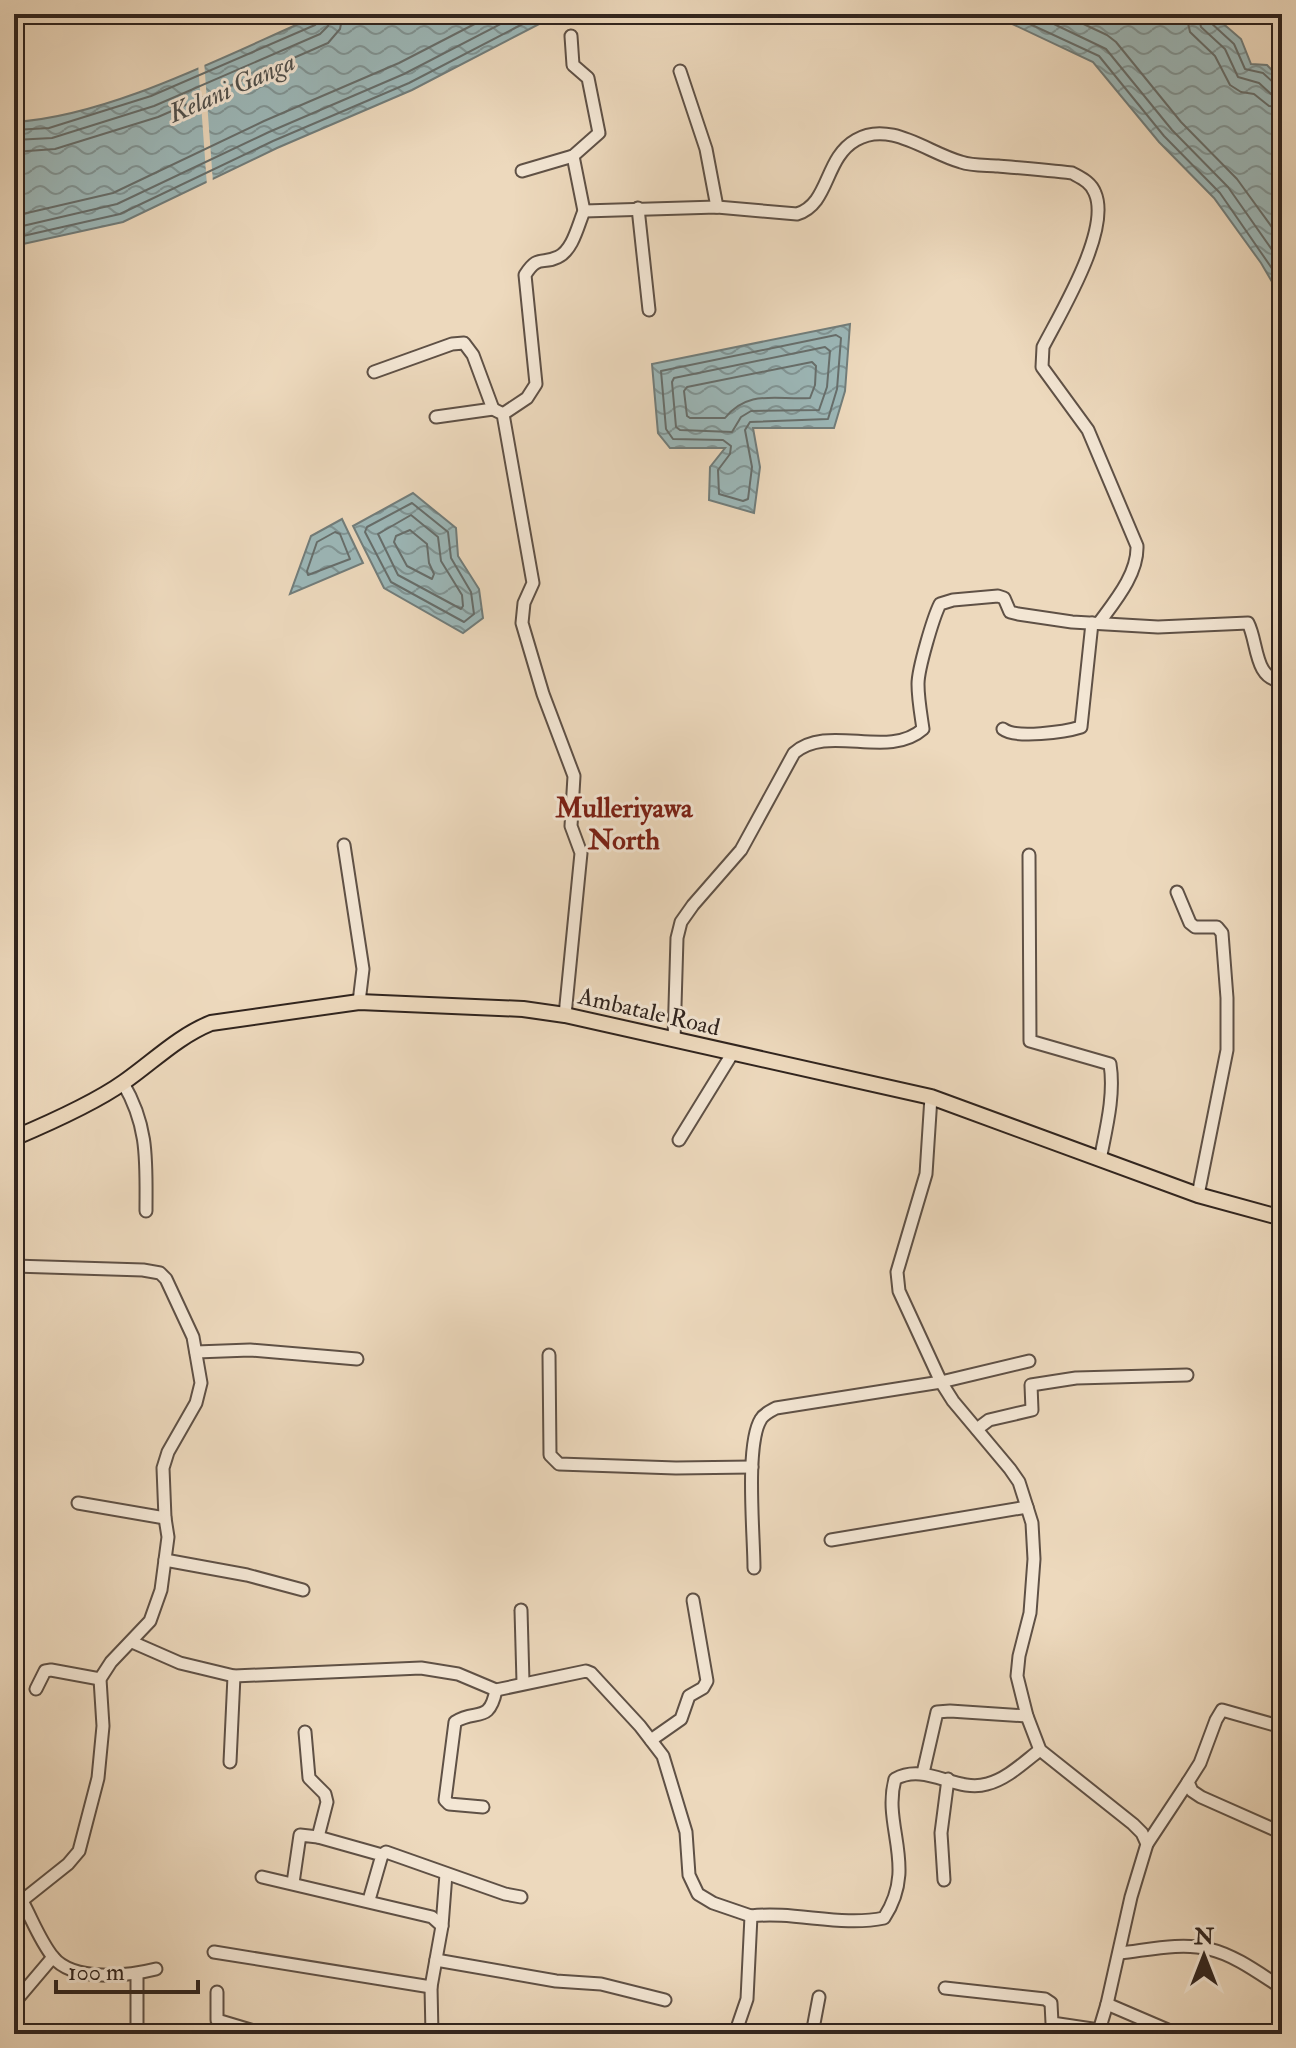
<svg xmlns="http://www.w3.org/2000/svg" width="1296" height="2048" viewBox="0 0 1296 2048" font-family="'IM FELL Double Pica',serif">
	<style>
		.water { fill: url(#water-waves); stroke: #717d7b; stroke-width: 2 }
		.pier { fill: #edd9bd }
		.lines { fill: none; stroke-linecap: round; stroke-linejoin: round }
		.shore { stroke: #666e6c; stroke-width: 2 }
		.minor-casing { stroke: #5f5146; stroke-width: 15 }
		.major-casing { stroke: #30241e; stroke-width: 18 }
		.minor { stroke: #f3e6d4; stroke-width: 11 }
		.major { stroke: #edd9bd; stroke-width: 14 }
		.labels { text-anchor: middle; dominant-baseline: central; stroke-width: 6; stroke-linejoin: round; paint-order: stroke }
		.street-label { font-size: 24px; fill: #30241e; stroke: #f3e6d4 }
		.water-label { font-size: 26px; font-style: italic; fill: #50504c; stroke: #f3e6d4 }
		.quarter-label { font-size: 28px; font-weight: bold; fill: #7a1f14; stroke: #f3e6d4 }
	</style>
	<defs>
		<pattern id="water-waves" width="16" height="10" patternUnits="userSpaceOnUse" patternTransform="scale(2)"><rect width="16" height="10" fill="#9cb8b9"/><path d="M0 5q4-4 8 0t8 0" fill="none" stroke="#809596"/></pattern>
	</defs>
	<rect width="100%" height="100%" fill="#edd9bd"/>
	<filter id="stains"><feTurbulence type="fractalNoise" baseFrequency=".0025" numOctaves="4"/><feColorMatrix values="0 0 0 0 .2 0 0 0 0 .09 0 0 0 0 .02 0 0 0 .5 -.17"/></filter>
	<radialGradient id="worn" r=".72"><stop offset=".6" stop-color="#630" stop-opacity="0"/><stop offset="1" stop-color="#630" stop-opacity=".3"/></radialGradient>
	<g class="water">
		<path d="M321,14h253l-31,8 -131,68 -135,58 -154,74 -109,24v-124c98,-6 216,-69 307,-108z"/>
		<polygon points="971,14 1212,14 1241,39 1251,64 1267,65 1282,81 1282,299 1261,263 1214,198 1159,142 1093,62 1008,22"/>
		<polygon points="850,324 845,391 834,428 753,428 760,467 754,513 709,500 710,467 725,448 670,448 658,433 652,364"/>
		<polygon points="413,493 456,528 458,556 479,589 483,618 463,633 384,588 353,526"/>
		<polygon points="342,519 363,563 290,594 311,536"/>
	</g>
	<polygon class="pier" points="204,60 213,183 207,186 198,63"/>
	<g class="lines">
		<g class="shore">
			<polyline points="1008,14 1099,56 1164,136 1220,193 1282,283"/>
			<polyline points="1033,14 1106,49 1172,130 1228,187 1282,264"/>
			<polyline points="1062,14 1107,35 1116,42 1181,122 1237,179 1282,241"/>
			<polyline points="1186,14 1190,32 1215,56 1230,85 1241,92 1254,94 1269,106 1282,107"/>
			<polyline points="1198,14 1201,27 1225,49 1238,77 1259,83 1271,94 1282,95"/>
			<polyline points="1208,14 1210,22 1234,44 1245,69 1263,73 1275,84 1282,85"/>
			<polyline points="14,130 49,128 151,96 315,25 320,20 321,14"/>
			<polyline points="14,140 52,138 154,106 320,34 328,26 331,14"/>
			<polyline points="14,152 55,149 158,117 328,43 340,29 343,14"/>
			<polyline points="14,216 113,193 264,121 399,63 494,14"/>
			<polyline points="14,228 117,204 269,132 404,74 520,14"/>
			<polyline points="14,238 120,214 273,141 409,83 542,14"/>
			<polygon points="836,335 841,338 837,389 828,419 750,422 745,430 752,467 748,499 743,501 719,494 718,470 730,454 731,446 723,440 673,439 666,429 661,371"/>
			<polygon points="825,347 830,351 827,387 819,410 751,411 741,417 732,432 680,430 676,427 672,382 674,378"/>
			<path d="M812,362l4,4 -1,19 -5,13c-34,2 -62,-9 -85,20h-35l-3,-2 -3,-25 3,-4z"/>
			<polygon points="412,503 448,532 451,558 471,592 474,614 464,622 391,582 365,532 367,527"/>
			<polygon points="411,515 438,537 441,561 462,595 463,606 461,609 398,575 378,534"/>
			<polygon points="410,530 427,544 429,563 434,574 432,579 407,566 394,542 396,536"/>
			<polygon points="335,532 340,534 350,559 308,575 307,571 317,542"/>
		</g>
		<g class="minor-casing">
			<g id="minor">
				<polyline points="680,71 706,149 717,207"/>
				<path d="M573,156l11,55 133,-4 80,7c33,-10 27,-56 59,-74 34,-20 72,13 105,22 11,4 25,3 37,4 24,2 49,4 74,7 9,5 19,9 23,20 16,37 -34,119 -52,154l-1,20 46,63 49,116c1,28 -22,55 -38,77"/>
				<polyline points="522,171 573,156 599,133 588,78 573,65 571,36"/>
				<polyline points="638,208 649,310"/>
				<polyline points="374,372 452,344 464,343 473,355 493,409"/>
				<path d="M503,414l24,-16 9,-14 -11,-109c13,-21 17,-10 33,-18 15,-7 20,-32 26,-46"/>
				<polyline points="436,417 493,409 503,414 533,583 524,603 522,623 543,694 574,776 571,826 581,853 565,1015"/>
				<path d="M1003,729c13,10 62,3 78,-2l11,-104"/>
				<polyline points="344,845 363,969 359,1002"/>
				<path d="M1029,855l1,186 80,23c5,31 -4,65 -10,96"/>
				<polyline points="1177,892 1190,923 1195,927 1217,927 1222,933 1227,998 1227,1050 1198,1195"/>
				<path d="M674,1040l3,-102 4,-16 12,-17 48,-55 53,-97c34,-30 94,7 129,-24 -2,-14 -5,-30 -5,-45 0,-15 15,-66 22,-80l13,-4 45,-4 6,2 6,14 8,2 54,8 86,5 90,-4c10,19 6,57 34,58"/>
				<path d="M123,1083c26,44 23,79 23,128"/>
				<polyline points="931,1097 926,1174 897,1272 899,1291 941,1382 953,1401 1010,1469 1019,1482 1027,1507 1032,1523 1034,1559 1030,1613 1019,1656 1017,1676 1027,1716 1040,1750 1133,1824 1142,1833 1147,1844 1131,1897 1107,2004 1098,2034"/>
				<polyline points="679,1140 732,1054"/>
				<polyline points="14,1266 143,1270 160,1273 166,1279 193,1337 201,1383 196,1403 168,1452 163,1468 165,1518 168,1537 161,1590 150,1621 111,1662 100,1679 103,1726 98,1778 79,1851 68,1864 14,1907"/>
				<polyline points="196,1352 250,1350 357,1359"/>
				<polyline points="549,1355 550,1455 559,1464 676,1468 752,1467"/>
				<polyline points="977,1429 989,1420 1032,1410 1031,1385 1076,1378 1187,1375"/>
				<polyline points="78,1503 165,1518"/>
				<polyline points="831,1540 1027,1507"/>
				<polyline points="165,1560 247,1575 303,1590"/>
				<path d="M754,1568c0,-33 -9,-124 7,-149 3,-5 9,-8 15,-11l165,-26 88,-21"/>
				<polyline points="521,1610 523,1682"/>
				<polyline points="132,1642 180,1663 234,1676 421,1668 458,1674 496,1690 586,1671 591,1673 640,1726 663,1756 686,1832 689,1875 698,1894 713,1903 751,1916"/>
				<polyline points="36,1689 45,1671 51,1670 100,1679"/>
				<polyline points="1282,1727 1222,1710 1216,1720 1200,1763 1188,1782 1192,1791 1201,1797 1282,1833"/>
				<polyline points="305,1732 309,1778 325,1794 327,1802 318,1837"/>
				<polyline points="651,1740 681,1719 689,1696 703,1688 707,1681 693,1600"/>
				<polyline points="230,1762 234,1676"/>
				<polyline points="923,1773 937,1712 950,1711 1027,1716"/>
				<path d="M483,1807l-34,-3 -4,-4 10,-78c21,-14 34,3 41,-32"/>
				<polyline points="1147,1844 1188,1782"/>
				<polyline points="382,1855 386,1852 505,1894 521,1897"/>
				<polyline points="262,1877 432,1917 442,1926 431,1987 432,2034"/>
				<polyline points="944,1880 941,1833 948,1779"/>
				<polyline points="293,1883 300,1835 318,1837 382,1855 369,1900"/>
				<path d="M22,1901c10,18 18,40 31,56 20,25 75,19 103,12"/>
				<polyline points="442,1926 446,1874"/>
				<polyline points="214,1952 431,1987"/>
				<path d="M1120,1953c28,-3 61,-11 89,-4 26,6 51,25 73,39"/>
				<polyline points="436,1960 556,1981 601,1984 665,2000"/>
				<polyline points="137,1974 137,2030"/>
				<polyline points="945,1988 1045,1999 1051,2003 1052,2023 1099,2030"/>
				<polyline points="217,1992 217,2020 264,2034"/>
				<polyline points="14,2003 53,1957"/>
				<polyline points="1107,2004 1177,2034"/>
				<path d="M735,2034l12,-35 4,-83c44,-5 90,11 133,2 34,-52 -2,-91 11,-139 31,-17 61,14 92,5 20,-5 37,-22 53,-34"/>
				<polyline points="812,2034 819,1997"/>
			</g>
		</g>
		<g class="major-casing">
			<path id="major" d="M14,1138c33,-14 82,-36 110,-56 30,-21 53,-45 87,-59l148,-21 164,7 42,6 366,82 267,98 84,23"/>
		</g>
		<use href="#minor" class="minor"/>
		<use href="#major" class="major"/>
	</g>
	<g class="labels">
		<g class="street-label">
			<text transform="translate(649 1012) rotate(13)">Ambatale Road</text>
		</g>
		<g class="water-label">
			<text transform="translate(232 88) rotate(-24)">Kelani Ganga</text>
		</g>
		<g class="quarter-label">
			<text x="624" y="808">Mulleriyawa<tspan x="624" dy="32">North</tspan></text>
		</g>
	</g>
	<rect width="1296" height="2048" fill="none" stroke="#edd9bd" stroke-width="48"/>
	<rect x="16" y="16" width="1264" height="2016" fill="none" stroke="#30241e" stroke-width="4"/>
	<rect x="24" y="24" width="1248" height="2000" fill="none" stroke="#30241e" stroke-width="2"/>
	<g transform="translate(1204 1956)" stroke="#f3e6d4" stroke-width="6" paint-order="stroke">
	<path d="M0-6L14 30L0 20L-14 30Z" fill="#30241e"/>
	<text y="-12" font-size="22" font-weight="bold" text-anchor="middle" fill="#30241e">N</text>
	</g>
	<path d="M56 1980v12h142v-12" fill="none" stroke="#30241e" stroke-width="4"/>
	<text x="68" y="1980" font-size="24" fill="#30241e" stroke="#f3e6d4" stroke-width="6" paint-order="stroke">100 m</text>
	<rect width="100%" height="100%" filter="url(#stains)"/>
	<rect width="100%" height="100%" fill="url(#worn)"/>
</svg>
